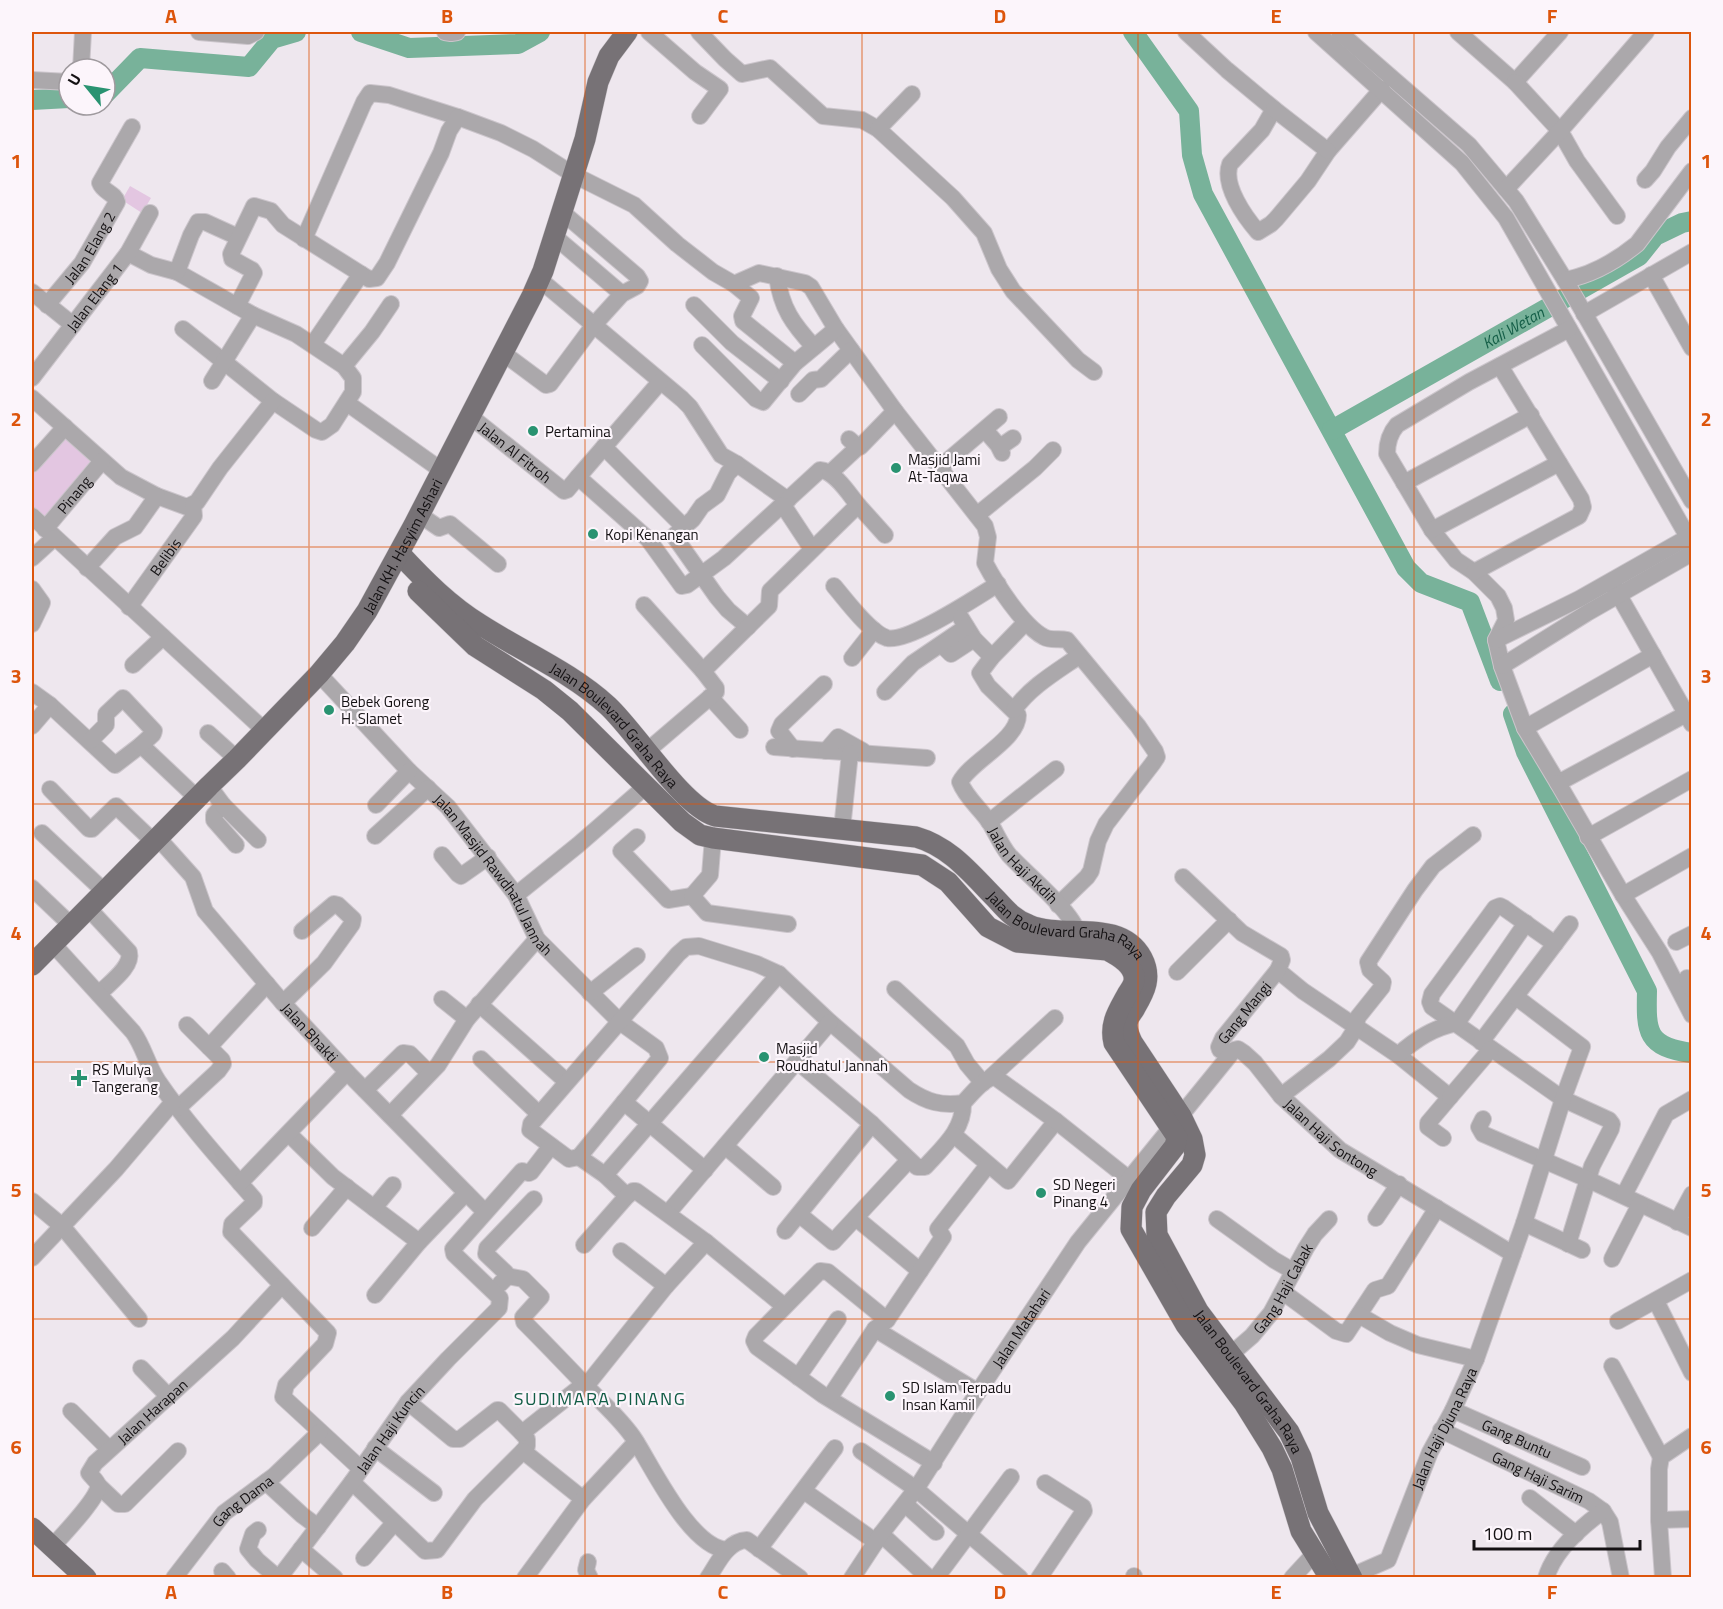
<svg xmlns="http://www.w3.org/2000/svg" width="1723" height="1609" viewBox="0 0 1723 1609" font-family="'Titillium Web',sans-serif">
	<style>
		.green { fill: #e3c6e1 }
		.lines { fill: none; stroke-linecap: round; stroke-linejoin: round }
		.river { stroke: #78b29a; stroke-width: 20 }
		.minor-casing { stroke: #cbc5cb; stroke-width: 18 }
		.major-casing { stroke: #cbc5cb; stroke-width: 22 }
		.minor { stroke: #aba8ab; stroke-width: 16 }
		.major { stroke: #777276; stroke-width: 21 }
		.grid { fill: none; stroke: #dd550c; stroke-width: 1.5; stroke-opacity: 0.55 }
		.poi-dot { fill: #299371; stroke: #fcf5fb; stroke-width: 2 }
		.labels { text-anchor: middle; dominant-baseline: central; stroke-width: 4.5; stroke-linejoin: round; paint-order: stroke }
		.street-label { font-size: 15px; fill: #141113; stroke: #fcf5fb }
		.poi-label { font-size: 15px; fill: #141113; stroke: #fcf5fb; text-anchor: start }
		.water-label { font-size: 16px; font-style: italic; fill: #145e47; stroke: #fcf5fb }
		.quarter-label { font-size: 18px; letter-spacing: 1.5px; fill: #125d46; stroke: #fcf5fb }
		.neatline { fill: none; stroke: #dd550c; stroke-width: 2 }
		.grid-label { font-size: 20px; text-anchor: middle; font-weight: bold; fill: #dd550c }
	</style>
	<rect width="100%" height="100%" fill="#eee7ee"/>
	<g class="green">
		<polygon points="130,186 151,198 142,213 122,200"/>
		<polygon points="65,431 99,461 47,523 32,510 32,467"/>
	</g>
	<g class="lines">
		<g class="river">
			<polyline points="361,32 409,48 518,44 540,32"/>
			<polyline points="1133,32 1189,111 1192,155 1203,194 1406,568 1421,583 1470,602 1500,681"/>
			<polyline points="105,94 140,58 249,67 272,39 296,32"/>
			<polyline points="32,100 69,98"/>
			<path id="s1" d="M1332,430l307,-174 16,-20 27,-13 10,-2"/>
			<path d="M1513,714l13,38 121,239c-1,41 -1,56 45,62"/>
		</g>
		<g class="minor-casing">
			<g id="minor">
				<polyline points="199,32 248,36 256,32"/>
				<polyline points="445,32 451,33 457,32"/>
				<polyline points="649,32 695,72 720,89 700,116"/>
				<polyline points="699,32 725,59 742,74 770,68 823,116 862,120 878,129 953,198 984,233 999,269 1013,291 1078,360 1094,372"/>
				<path d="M1186,32l41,38 47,39 -12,21 -32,34c-8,21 15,53 28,68l13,-8 5,-5 32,-38 20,-30 54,-62"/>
				<polyline points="1316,32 1462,163 1506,218 1688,537 1692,550"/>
				<polyline points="1339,32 1469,145 1516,201 1565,280 1692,501"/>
				<polyline points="1458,32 1515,82 1560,32"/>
				<polyline points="81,69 83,32"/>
				<polyline points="32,80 69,82"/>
				<polyline points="1515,82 1560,131 1577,161 1617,216"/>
				<polyline points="1274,109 1328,151"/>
				<polyline points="878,129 912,94"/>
				<polyline points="1645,180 1653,171 1668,147 1692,118"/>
				<polyline points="1506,189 1560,131 1646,32"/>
				<polyline points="554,236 622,294"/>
				<polyline points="304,239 364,102 370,93 389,95 458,117"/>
				<polyline points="128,253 151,265 177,272 253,315 296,334 344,366 353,378 353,392 332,425 322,432 316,430 273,401 183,329"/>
				<polyline points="177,272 191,235 198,222 205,222 238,237"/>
				<polyline points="1651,275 1692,348"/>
				<path d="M777,276c4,32 16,48 37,71"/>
				<polyline points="539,279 682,399 690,407 721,455 737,464 788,500"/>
				<path d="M1565,280c27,-5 51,-19 72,-36l55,-73"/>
				<polyline points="734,284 751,298 742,316 743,321 795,363"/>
				<polyline points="32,292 73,325"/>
				<path id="s2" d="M47,305l35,-42 35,-61c-2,-9 -14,-10 -17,-19l32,-56"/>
				<polyline points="694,305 732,343 781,381"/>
				<path d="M237,306l17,-33 -2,-3 -20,-11 -1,-5 23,-48 17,5 12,14 78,49 8,5 8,-1 10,-15 54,-110 8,-22 9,-14 43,16 32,16 41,26 60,30 43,39 36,28 21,12 25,-11 46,10 6,4 25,42 59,82 90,115 3,11 -3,26c11,21 38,63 59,74 7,4 15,1 23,3l71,86 17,25 2,6 -4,6 -47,61 -8,17 -7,30 -4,6 -29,28"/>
				<polyline points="1584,314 1692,252"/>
				<path d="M1569,329l-100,53 -72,43c-7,8 -10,18 -10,29l45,76 24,30 18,12 24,24 6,12 2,12 -10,20 6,26 23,62 33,55 128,-69"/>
				<polyline points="313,344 361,274"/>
				<polyline points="702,345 756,399 763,402 795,363 836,329"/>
				<polyline points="503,353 546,385 550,384 593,326 622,294 637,286 640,281 637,276 562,212"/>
				<polyline points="344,366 372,332 391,304"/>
				<path id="s3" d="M32,378l96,-125 22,-40"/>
				<polyline points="212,381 253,315"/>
				<polyline points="799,394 813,380 821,379 851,350"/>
				<polyline points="32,398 121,477 157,496 187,507 197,502 220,468 273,401"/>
				<polyline points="347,403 441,470"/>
				<path id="s4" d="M470,416l94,75 3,-1 11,-13 70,62 34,47 5,-1 37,-27 96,-88c15,1 29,24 38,35"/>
				<polyline points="985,430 998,445 1002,453"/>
				<polyline points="849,439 858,447 860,447 895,411"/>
				<polyline points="604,447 683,526"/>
				<polyline points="1000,447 1013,438"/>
				<polyline points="32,464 65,427"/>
				<polyline points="737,464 728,473 717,495 702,506 693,519 674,536 717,597 728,610 748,627"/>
				<polyline points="939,468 999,417"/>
				<polyline points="830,473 858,447"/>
				<polyline points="578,477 660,382"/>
				<polyline points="1404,483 1531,415"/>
				<polyline points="783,505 812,549"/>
				<polyline points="420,515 439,528 450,524 498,564"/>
				<polyline points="977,515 1035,468 1053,450"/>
				<polyline points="32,516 264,730"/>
				<path id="s5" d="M45,529l57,-68"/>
				<polyline points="1432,530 1559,463"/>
				<polyline points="32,558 54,538"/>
				<polyline points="87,568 115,537 135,527 157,496"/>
				<polyline points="1474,572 1579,516 1583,507 1581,499 1500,366"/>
				<polyline points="1613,585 1692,724"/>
				<path d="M834,586c12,14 36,47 53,52 22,5 91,-42 111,-54"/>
				<polyline points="32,589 42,603 32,624"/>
				<polyline points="644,605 703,671"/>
				<path id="s6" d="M129,607l65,-91 -1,-11"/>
				<polyline points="961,618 974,639 992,657"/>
				<path id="s7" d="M1025,623l-33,34 -12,16 8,13 30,29c0,25 -47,46 -58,67 6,16 21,27 30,41 6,10 11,22 19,32 18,20 67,58 71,84"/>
				<polyline points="1496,640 1579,599 1692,535"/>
				<polyline points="942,645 951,654 974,639"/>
				<polyline points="852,658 874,630"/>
				<polyline points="133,665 163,637"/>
				<polyline points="1502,666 1587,613 1692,553"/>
				<path id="s8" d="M319,674l90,97 39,36 68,88 21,44 83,83 36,26 4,10 -81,99 26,18 22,21"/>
				<polyline points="32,692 50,705 115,765 141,745 197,798"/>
				<polyline points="885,692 913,663 966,627"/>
				<polyline points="710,697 740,730"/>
				<path d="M1014,710c16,-23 42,-38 65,-54"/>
				<polyline points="32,726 50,705"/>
				<polyline points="1525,728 1653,655"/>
				<polyline points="208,733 237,759"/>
				<polyline points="90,741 106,725 106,714 123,698 154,731 153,734 141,745"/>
				<polyline points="774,747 927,758"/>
				<polyline points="793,749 779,731 782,724 824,684"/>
				<polyline points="647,751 716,692 716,688 703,671 769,606 770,591 858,505 885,535"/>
				<polyline points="826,751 838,737 863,751"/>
				<polyline points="1558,783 1623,895 1660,953 1692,1015"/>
				<polyline points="209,786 223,805 214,815 214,820 236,845"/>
				<polyline points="50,789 89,829 92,829 116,806 154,842"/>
				<polyline points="223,805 258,840"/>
				<polyline points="376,805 409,771"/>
				<polyline points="989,822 1056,769"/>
				<polyline points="842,829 850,753"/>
				<polyline points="42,833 105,892"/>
				<polyline points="375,836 428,788"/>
				<polyline points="637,837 621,851 668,900 692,896 707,913 788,924"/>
				<polyline points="1588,837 1692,779"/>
				<path id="s9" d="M158,838l35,39 12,34 78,92 64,69 138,140"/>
				<polyline points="442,855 458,874 461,876 488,857"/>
				<polyline points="1183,877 1242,933 1281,956 1282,960 1278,970 1281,973 1303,991 1398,1055 1450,1097 1428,1123 1428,1127 1443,1138"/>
				<polyline points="32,888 72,926"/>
				<polyline points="516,895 578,845 646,786"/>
				<polyline points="1623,895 1692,856"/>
				<polyline points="692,896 710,875 713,838"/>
				<path d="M89,909l40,43c4,15 -20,31 -30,42"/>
				<polyline points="1676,942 1692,934"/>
				<path d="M53,944l80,88c11,15 14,33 25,49 28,41 63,80 96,118v4l-22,21 -1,8 97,101 -3,11 -39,41 -3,12 78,72"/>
				<polyline points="1555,944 1504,908 1500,906 1495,908 1432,994 1430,1002 1432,1007 1563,1099 1609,1120 1612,1124 1611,1129 1592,1166 1568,1244"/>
				<polyline points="1177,972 1229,920"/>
				<polyline points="1687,978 1692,990"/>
				<polyline points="895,989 957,1046 967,1064 983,1083"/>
				<polyline points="590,993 637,956"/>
				<polyline points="442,999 467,1019"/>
				<polyline points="283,1003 324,963 352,924 353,919 338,905 334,904 302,931"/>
				<polyline points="479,1004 566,1081"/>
				<polyline points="1481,1042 1570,924"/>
				<polyline points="209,1047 267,984"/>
				<path id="s10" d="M1229,1054l-9,-4 -1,-3 4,-9 55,-68"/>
				<path d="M1398,1055c18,-16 35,-27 59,-32l69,-100"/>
				<polyline points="481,1059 539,1114"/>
				<path d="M797,1061l75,63 45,43h8c17,-19 39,-37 38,-64"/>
				<polyline points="991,1077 1055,1018"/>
				<polyline points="365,1090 403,1053 410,1054 429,1073"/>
				<polyline points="1281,1096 1329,1059 1347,1042 1354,1031 1358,1017 1382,987 1383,982 1370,970 1368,962 1415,890 1433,866 1473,835"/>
				<polyline points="1450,1097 1491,1049"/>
				<polyline points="624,1102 705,1170"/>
				<polyline points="178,1108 218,1071 223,1064 222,1060 187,1025"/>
				<polyline points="390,1115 438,1065 467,1019 537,939"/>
				<polyline points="1483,1119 1479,1127 1483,1134 1587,1179 1692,1228"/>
				<polyline points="289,1134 333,1177 419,1242"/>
				<polyline points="954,1135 1008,1181 1056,1121"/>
				<polyline points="725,1146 773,1187"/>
				<path d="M579,1157l-10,2 -39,-29 1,-6 147,-170 8,-7 13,-1 58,18 22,10 51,48 79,68c18,12 32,16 54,13 9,-9 20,-25 32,-26l61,44 73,58"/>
				<polyline points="605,1175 779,974"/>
				<polyline points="240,1183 347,1072"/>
				<polyline points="1624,1195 1666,1114 1692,1099"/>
				<polyline points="32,1201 62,1226 139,1319"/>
				<polyline points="374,1208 393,1185"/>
				<polyline points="668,1213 830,1022"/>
				<polyline points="800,1215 833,1242 909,1160"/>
				<polyline points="856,1218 920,1271"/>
				<polyline points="1376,1218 1399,1184"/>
				<polyline points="1217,1219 1274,1260 1293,1271"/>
				<polyline points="1677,1222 1692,1194"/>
				<polyline points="1524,1223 1582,1250"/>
				<polyline points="312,1228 347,1187"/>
				<polyline points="785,1231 872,1124"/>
				<polyline points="584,1245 627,1196 633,1191 636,1191 706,1242 784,1306"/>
				<polyline points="621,1251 666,1286"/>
				<polyline points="32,1258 116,1169 173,1102"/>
				<polyline points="1612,1259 1640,1204"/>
				<path d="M507,1276l16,3 18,18 -18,20 1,5c22,22 43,44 64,66 16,17 34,32 47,52 18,28 55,107 92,110"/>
				<polyline points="500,1284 506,1278 506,1273 486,1254 487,1248 534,1199"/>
				<polyline points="1283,1292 1336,1331 1346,1334 1375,1290 1388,1286 1437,1208"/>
				<polyline points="375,1295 419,1242 466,1193"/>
				<polyline points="1656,1301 1692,1373"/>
				<polyline points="1359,1315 1390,1333 1418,1345 1476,1359"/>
				<polyline points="887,1320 828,1272 820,1271 756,1336 754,1341 757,1347 823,1395 934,1463"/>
				<polyline points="1618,1321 1692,1280"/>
				<polyline points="875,1329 978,1392"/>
				<path id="s11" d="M1230,1355l22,-19 19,-23 35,-65 9,-14 14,-15"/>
				<polyline points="1612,1366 1661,1457"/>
				<polyline points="141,1368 168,1396"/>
				<polyline points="798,1377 838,1319"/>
				<polyline points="586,1386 666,1286 706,1242"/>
				<polyline points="827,1397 832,1394 875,1329 887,1320 943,1237 938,1229 988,1165"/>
				<polyline points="408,1402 453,1439 460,1439 497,1410 499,1410 522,1433 527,1439 527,1446 523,1451"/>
				<path id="s12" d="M1453,1410l129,57"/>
				<polyline points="71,1411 109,1449"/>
				<path id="s13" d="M1441,1430l148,71 14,10 7,11 11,56"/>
				<polyline points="522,1433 584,1384"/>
				<polyline points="375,1448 434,1493"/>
				<polyline points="861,1451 916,1489 1020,1578"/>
				<polyline points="266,1482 302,1515 318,1527"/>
				<polyline points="352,1482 425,1551 437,1550 475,1499 523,1451 583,1499"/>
				<polyline points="98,1485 118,1504 125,1504 178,1451"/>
				<polyline points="804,1491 876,1542"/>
				<polyline points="1530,1498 1576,1534"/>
				<polyline points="905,1504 936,1532"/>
				<polyline points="1659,1520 1659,1469 1661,1457 1692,1436"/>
				<polyline points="258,1530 253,1534 248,1549 257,1560 278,1578"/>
				<polyline points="881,1534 929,1578"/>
				<path id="s14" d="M52,1547c8,-9 50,-53 46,-62 -1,-4 -6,-8 -9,-12l6,-10 138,-125 49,-53"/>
				<polyline points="301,1549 335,1578"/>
				<polyline points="759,1549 835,1448"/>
				<polyline points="364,1558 394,1523"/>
				<polyline points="588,1562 586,1570 590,1578"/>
				<polyline points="222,1571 228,1578"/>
				<path id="s15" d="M174,1578l50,-65 50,-37 46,-44"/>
				<path id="s16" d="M279,1578l73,-96 56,-80 40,-43 51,-51 1,-10 -46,-44 -1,-5 69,-78 7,2 2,-1 20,-26"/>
				<polyline points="525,1578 583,1499 636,1442"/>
				<path d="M708,1578c10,-15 19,-37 39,-38l53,38"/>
				<path id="s17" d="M852,1578l29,-44 35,-45 62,-97 100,-150 156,-192 4,-1 6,4 11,10 26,33 59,54 173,104"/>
				<polyline points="936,1578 1011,1477"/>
				<polyline points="1039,1578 1084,1511 1083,1507 1045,1483"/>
				<polyline points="1134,1578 1134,1576"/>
				<polyline points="1292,1578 1315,1553"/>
				<path id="s18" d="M1347,1578l41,-18 42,-108 23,-42 23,-51 48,-136 39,-124 19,-52 -66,-50"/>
				<path d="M1546,1578c8,-27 35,-51 57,-67"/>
				<polyline points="1663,1578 1659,1520 1692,1519"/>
			</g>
		</g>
		<g class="major-casing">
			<g id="major">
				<path id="s19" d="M399,553c25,27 51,53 82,72 42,27 90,47 127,81 28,26 74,100 107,110l201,21c35,10 56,38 81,63 10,11 18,20 32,25 34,15 91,-8 113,33 10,19 3,33 -7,50 -2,4 -6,8 -7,12 -3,8 1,15 4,22l49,74 11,23 3,16 -3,10 -26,31 -10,16 1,23 41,76 91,121 12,25 17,56 34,65"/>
				<path d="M418,591l57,55 69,44 26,21 112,111 18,13 13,3 209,27 26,17 40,45 29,15 90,8c10,5 29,16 27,31 0,3 -4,9 -6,12 -9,17 -19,30 -14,50l63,94 -2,9 -34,44 -9,17 -1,22 55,96 58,78 28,45 10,21 19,62 29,47"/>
				<path id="s20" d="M32,965l177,-179 28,-27 82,-85 26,-31 22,-32 47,-86 118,-229 11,-25 42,-132 13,-57 11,-26 18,-24"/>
				<polyline points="32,1528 86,1578"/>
			</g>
		</g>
		<use href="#minor" class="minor"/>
		<use href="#major" class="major"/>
	</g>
	<path class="grid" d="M309,32v1546M585,32v1546M862,32v1546M1138,32v1546M1414,32v1546M32,290h1660M32,547h1660M32,804h1660M32,1062h1660M32,1319h1660"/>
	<g class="poi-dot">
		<circle cx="533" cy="431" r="6"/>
		<circle cx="896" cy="468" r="6"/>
		<circle cx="593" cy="534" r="6"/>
		<circle cx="329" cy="710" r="6"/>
		<circle cx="764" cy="1057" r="6"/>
		<path d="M76 1069h6v6h6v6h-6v6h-6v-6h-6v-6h6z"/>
		<circle cx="1041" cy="1193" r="6"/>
		<circle cx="890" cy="1396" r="6"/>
	</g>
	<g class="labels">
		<g class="street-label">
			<text stroke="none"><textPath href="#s2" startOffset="72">Jalan Elang 2</textPath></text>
			<text stroke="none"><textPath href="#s3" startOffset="102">Jalan Elang 1</textPath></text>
			<text stroke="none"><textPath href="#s4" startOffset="58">Jalan Al Fitroh</textPath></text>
			<text stroke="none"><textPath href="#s5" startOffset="45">Pinang</textPath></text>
			<text stroke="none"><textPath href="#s20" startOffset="562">Jalan KH. Hasyim Ashari</textPath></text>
			<text stroke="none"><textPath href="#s6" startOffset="62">Belibis</textPath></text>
			<text stroke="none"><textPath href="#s19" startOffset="278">Jalan Boulevard Graha Raya</textPath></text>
			<text stroke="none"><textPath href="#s7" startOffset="320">Jalan Haji Akdih</textPath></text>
			<text stroke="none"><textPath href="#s8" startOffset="267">Jalan Masjid Rawdhatul Jannah</textPath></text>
			<text stroke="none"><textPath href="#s19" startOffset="798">Jalan Boulevard Graha Raya</textPath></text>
			<text stroke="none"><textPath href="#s10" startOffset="56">Gang Mangi</textPath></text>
			<text stroke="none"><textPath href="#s9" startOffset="249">Jalan Bhakti</textPath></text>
			<text stroke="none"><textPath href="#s17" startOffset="786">Jalan Haji Sontong</textPath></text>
			<text stroke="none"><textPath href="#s11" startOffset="86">Gang Haji Cabak</textPath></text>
			<text stroke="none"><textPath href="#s17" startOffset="302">Jalan Matahari</textPath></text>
			<text stroke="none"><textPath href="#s19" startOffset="1372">Jalan Boulevard Graha Raya</textPath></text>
			<text stroke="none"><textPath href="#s14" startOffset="182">Jalan Harapan</textPath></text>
			<text stroke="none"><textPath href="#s18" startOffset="188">Jalan Haji Djuna Raya</textPath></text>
			<text stroke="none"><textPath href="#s16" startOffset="186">Jalan Haji Kuncin</textPath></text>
			<text stroke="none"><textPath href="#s12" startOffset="70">Gang Buntu</textPath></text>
			<text stroke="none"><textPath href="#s13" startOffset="108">Gang Haji Sarim</textPath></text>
			<text stroke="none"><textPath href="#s15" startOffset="104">Gang Dama</textPath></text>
		</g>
		<g class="poi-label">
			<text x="545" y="431">Pertamina</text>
			<text x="908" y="459">Masjid Jami<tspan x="908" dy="17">At-Taqwa</tspan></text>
			<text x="605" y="534">Kopi Kenangan</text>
			<text x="341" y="701">Bebek Goreng<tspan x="341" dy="17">H. Slamet</tspan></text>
			<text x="776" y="1048">Masjid<tspan x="776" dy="17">Roudhatul Jannah</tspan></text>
			<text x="92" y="1069">RS Mulya<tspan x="92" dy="17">Tangerang</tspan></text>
			<text x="1053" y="1184">SD Negeri<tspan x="1053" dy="17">Pinang 4</tspan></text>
			<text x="902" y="1387">SD Islam Terpadu<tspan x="902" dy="17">Insan Kamil</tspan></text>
		</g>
		<g class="water-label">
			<text stroke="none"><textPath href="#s1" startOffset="208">Kali Wetan</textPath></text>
		</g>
		<g class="quarter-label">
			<text x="600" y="1398">SUDIMARA PINANG</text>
		</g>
	</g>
	<rect width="1723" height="1609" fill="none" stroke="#fcf5fb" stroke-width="66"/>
	<g transform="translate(87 87) rotate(300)"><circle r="28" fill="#fcf5fb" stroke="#9f9a9e" stroke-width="1.5"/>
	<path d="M0-4.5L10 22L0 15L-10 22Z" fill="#299371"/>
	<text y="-9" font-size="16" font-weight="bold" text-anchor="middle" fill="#141113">U</text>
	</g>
	<path d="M1474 1540v9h166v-9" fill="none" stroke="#141113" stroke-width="3"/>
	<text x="1483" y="1540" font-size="18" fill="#141113" stroke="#fcf5fb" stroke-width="4.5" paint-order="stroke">100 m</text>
	<rect x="33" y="33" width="1657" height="1543" class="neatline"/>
	<g class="grid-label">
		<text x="171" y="23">A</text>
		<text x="447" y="23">B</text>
		<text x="723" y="23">C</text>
		<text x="1000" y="23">D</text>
		<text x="1276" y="23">E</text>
		<text x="1552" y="23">F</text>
		<text x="16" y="168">1</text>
		<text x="1706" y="168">1</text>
		<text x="16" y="426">2</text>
		<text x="1706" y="426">2</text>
		<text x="16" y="683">3</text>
		<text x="1706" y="683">3</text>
		<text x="16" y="940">4</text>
		<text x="1706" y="940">4</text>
		<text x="16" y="1197">5</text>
		<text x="1706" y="1197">5</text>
		<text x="16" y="1454">6</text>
		<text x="1706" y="1454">6</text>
		<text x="171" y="1599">A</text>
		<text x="447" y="1599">B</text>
		<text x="723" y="1599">C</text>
		<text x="1000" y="1599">D</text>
		<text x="1276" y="1599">E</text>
		<text x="1552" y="1599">F</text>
	</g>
</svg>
